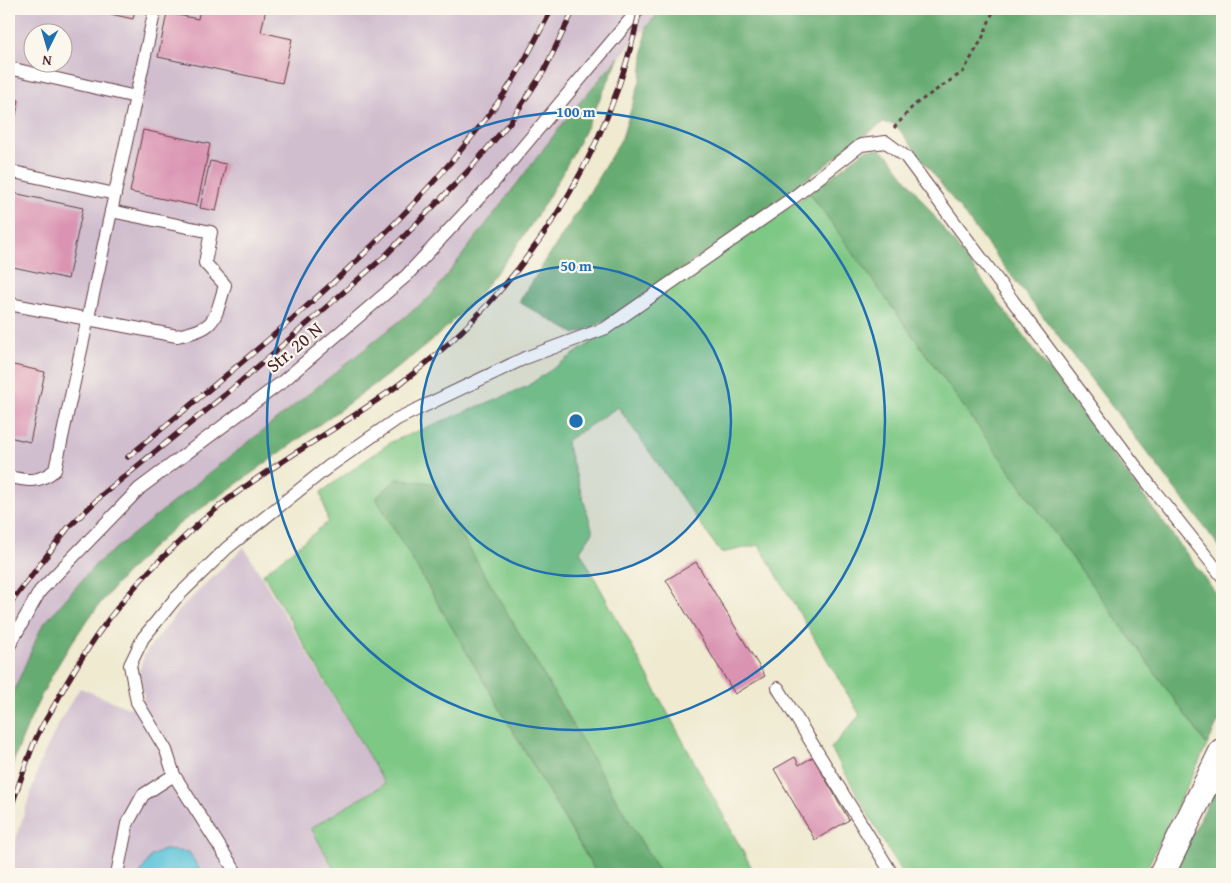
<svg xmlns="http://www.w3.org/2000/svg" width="1231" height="883" viewBox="0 0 1231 883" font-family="'Gentium Book Plus',serif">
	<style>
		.industrial { fill: #d0bdce; fill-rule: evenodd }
		.green { fill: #7ec885; stroke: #647458 }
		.forest { fill: #66ac72; stroke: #58664e }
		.water { fill: #5cc5d9; stroke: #537282 }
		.building { fill: #da94b2 }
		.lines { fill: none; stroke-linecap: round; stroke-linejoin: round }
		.service-casing { stroke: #633d44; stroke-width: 14 }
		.minor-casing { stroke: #633d44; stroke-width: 27 }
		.path { stroke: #633d44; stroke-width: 3; stroke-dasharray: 4 4; stroke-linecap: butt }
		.service { stroke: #fff; stroke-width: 12 }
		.minor { stroke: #fff; stroke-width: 25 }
		.rail-casing { stroke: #4a1f2b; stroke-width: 5.5 }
		.rail { stroke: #fbf7ec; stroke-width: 4; stroke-dasharray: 11; stroke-linecap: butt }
		.ring { fill: none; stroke: #1f6fb2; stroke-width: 2.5 }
		.labels { text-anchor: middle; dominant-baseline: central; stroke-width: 4.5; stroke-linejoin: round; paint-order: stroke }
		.street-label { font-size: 19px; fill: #4a1f2b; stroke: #fbf7ec }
		.centre { fill: #1f6fb2; stroke: #fbf7ec; stroke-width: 2.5 }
		.ring-label { font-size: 15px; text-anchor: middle; font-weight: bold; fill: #1f6fb2; stroke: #fbf7ec; stroke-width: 4.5; stroke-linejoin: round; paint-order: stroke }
	</style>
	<rect width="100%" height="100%" fill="#fbf7ec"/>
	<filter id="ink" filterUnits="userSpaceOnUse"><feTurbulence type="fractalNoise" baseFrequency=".02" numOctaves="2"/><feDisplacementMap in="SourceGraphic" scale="10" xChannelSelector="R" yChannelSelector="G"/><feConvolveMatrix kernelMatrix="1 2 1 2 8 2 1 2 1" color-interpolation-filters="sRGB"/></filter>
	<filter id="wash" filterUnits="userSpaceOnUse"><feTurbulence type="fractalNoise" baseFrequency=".0096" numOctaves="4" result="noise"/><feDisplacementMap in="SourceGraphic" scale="20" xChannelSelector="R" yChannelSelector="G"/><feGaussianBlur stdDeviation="1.12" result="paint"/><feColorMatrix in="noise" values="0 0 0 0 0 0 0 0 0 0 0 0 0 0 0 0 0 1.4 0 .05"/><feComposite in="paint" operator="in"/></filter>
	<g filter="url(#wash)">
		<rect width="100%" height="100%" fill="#efead0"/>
		<g class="industrial">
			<path d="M9,9h653l-88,100 -143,187 -335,268 -54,62 -33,76zM32,32h30v30h-30z"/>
			<polygon points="244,547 385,784 311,828 337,874 9,874 16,839 41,760 63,715 80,688 129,708 144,698 139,671 145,654 179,610"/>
		</g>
		<polygon class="green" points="810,193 1207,745 1144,874 902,874 831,748 860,715 759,545 721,553 618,407 566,441 593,532 580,551 755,874 660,874 431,483 397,479 376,498 597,874 337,874 311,828 385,784 263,574 328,522 321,492 391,442 526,387"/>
		<g class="forest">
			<path d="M662,9h560v541l-327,-426 -13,-1c-63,47 -126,94 -191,140 -37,26 -73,57 -116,71l-56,-32 64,-99 39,-65 19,-60 5,-51z"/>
			<path d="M619,57c-42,95 -92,192 -167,265 -33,32 -73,59 -110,86 -40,29 -79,57 -118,85 -20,14 -42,27 -59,43 -75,66 -126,145 -156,240v-74l33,-76 54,-62 335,-268 143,-187z"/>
			<polygon points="867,149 881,150 889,156 1222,601 1222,714 1207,745 810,193"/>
			<polygon points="397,479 431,483 660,874 597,874 376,498"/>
			<polygon points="1222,775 1222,874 1173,874"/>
		</g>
		<polygon class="water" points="164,850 189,852 202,874 140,874 151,856"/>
		<g id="blocks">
			<g class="building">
				<polygon points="88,9 135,9 133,19"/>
				<polygon points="200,9 266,9 261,32 292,39 282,83 158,57 167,13 198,19"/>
				<polygon points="9,97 19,100 10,144 9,144"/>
				<polygon points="143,130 210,144 197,206 130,192"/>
				<polygon points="210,161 226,164 216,211 200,208"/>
				<polygon points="9,192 83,208 68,279 9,266"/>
				<polygon points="9,364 45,372 30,442 9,437"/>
				<polygon points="696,562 765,676 735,694 666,580"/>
				<polygon points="795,757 799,765 813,757 849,820 815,840 774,769"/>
			</g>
		</g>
	</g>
	<g filter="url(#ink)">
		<use href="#blocks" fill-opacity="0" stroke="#633d44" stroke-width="1"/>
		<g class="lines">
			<g class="service-casing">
				<g id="service">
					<polyline points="9,68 136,97"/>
					<polyline points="9,171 115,194"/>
					<path d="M9,304l168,32c39,-8 37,-14 48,-51l-20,-22 6,-31 -100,-21"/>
					<path d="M9,477c19,4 30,6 46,-7l100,-461"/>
					<polyline points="9,646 40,591 140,488 282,382 406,276 492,184 639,9"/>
					<polyline points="778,688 892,874"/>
					<polyline points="117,874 127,824 143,795 174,775"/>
					<polyline points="237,874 174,775 166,750 137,702 130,665 143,638 175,599 227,548 328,467 397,419 525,358 606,328 794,197 861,145 886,142 906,157 1151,487 1222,576"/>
				</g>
			</g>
			<g class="minor-casing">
				<polyline id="minor" points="1162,874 1222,751"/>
			</g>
			<polyline class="path" points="894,128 914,105 963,72 982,39 994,9"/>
			<use href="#service" class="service"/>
			<use href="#minor" class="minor"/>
			<g class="rail-casing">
				<g id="rail">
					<path d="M128,457c131,-110 270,-216 371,-356 21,-28 36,-62 53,-92"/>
					<polyline points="9,605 68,528 102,495 225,395 384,257 468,171 510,122 544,71 574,9"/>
					<path d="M9,813c8,-23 16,-47 25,-70 5,-13 13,-25 20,-37 32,-61 73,-117 124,-163 19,-18 39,-36 60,-51 53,-39 111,-70 163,-109 122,-92 208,-225 239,-374"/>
				</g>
			</g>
			<use href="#rail" class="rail"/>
		</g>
	</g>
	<circle cx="576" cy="421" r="155" fill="#1f6fb2" fill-opacity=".12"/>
	<g class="ring">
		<circle cx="576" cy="421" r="155"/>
		<circle cx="576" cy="421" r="309"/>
	</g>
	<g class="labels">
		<g class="street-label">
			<text transform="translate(294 347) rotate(-40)">Str. 20 N</text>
		</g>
	</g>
	<circle cx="576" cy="421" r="8" class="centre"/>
	<g class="ring-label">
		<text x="576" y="117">100 m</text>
		<text x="576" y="271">50 m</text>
	</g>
	<rect width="1231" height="883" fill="none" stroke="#fbf7ec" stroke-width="30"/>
	<g transform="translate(48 48) rotate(185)"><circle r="24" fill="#fbf7ec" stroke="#b4a19f"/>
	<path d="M0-4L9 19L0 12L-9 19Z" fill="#1f6fb2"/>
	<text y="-8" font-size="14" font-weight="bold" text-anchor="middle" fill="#4a1f2b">N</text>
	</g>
</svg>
